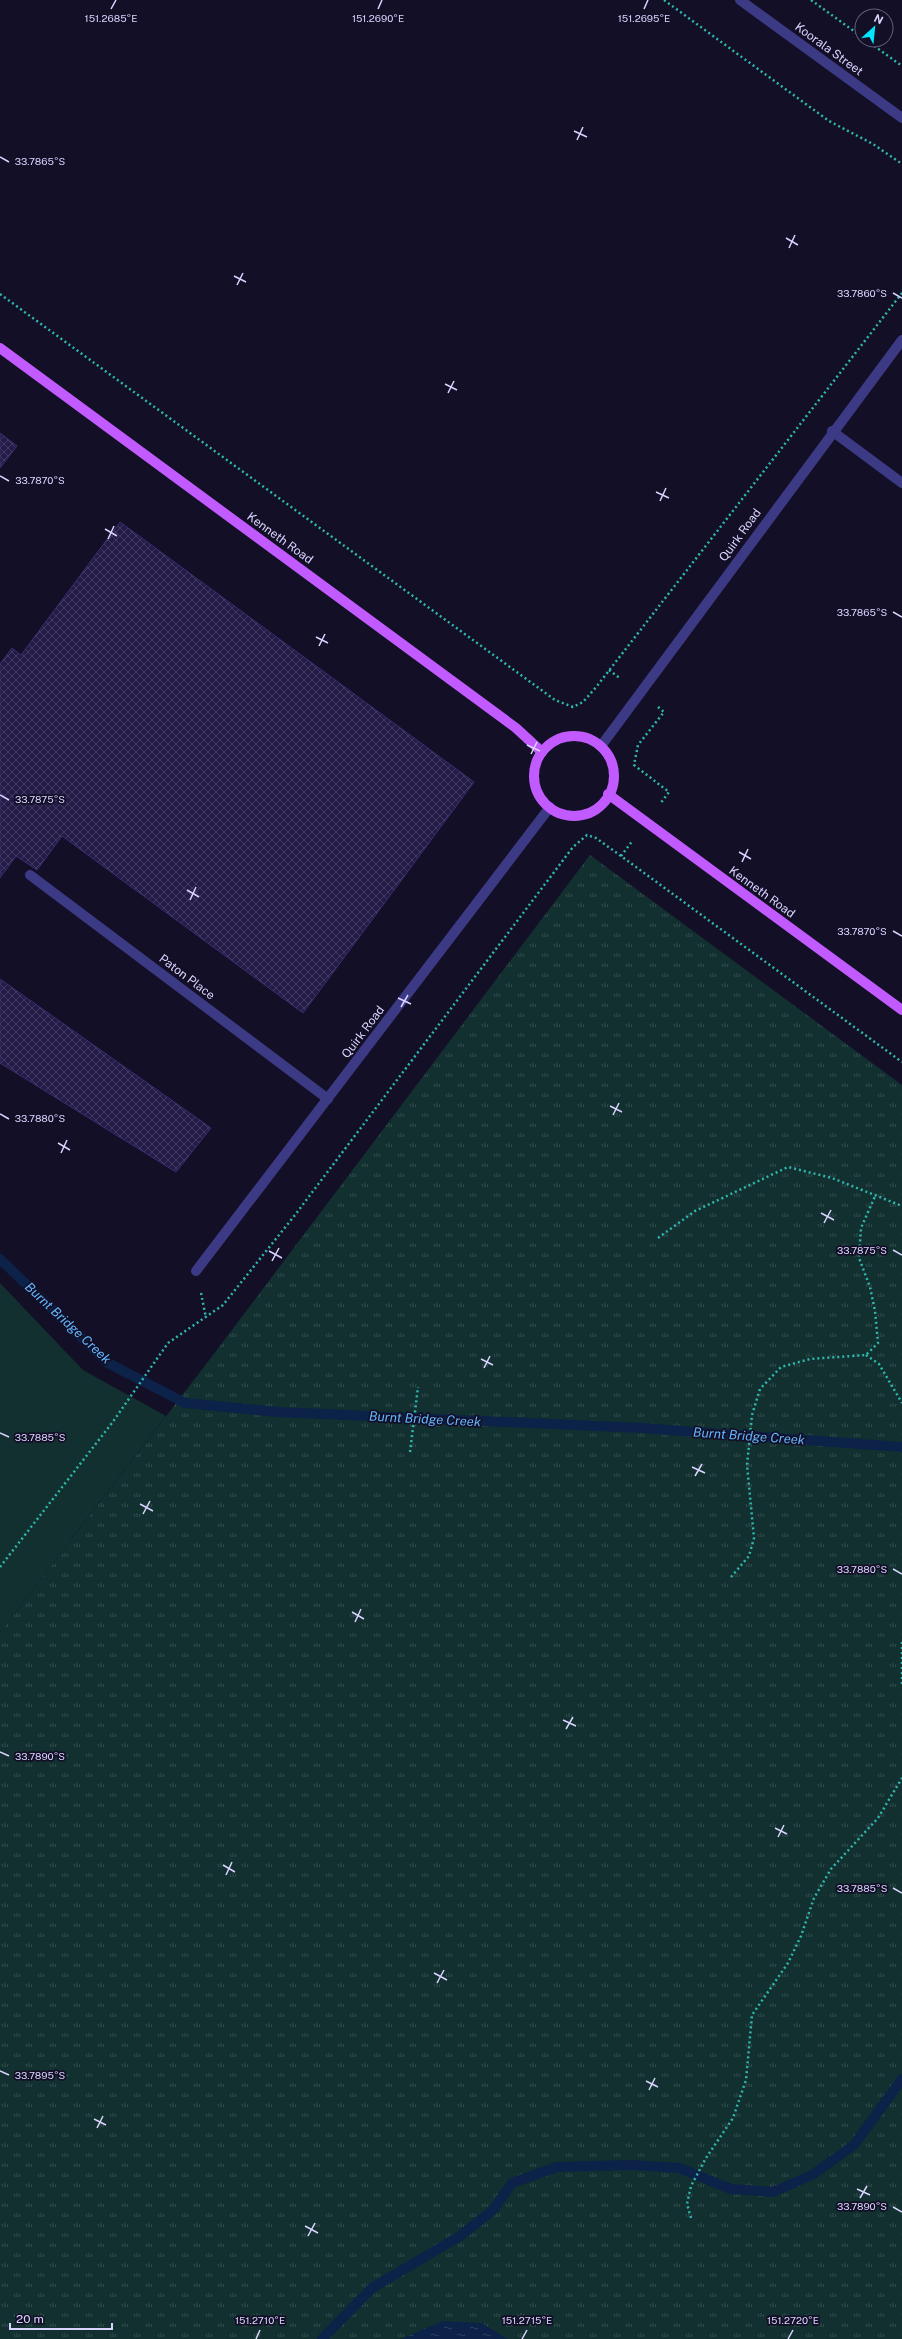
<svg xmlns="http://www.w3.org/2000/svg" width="902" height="2339" viewBox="0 0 902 2339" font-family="'Public Sans',sans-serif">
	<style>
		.grass { fill: url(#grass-tufts) }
		.park { fill: #12302f }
		.water { fill: url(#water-ripples) }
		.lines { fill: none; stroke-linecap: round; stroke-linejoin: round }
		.stream { stroke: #0c2248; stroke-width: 10 }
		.building { fill: url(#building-cross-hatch); stroke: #3b2d73 }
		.path { stroke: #2fb8b0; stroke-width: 2.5; stroke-dasharray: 2 3; stroke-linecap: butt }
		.minor { stroke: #3d3a85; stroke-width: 10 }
		.major { stroke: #c25bff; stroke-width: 10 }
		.ticks { fill: none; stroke: #d9d4ff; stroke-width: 1.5 }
		.labels { text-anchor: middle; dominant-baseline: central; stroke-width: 3.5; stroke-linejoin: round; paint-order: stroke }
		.street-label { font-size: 12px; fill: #d9d4ff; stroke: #130f26 }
		.water-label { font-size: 13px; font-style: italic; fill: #62b6ff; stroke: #130f26 }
		.ticks-label { font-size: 10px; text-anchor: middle; fill: #d9d4ff; stroke: #130f26; stroke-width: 3.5; stroke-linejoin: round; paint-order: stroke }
	</style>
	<defs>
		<pattern id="grass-tufts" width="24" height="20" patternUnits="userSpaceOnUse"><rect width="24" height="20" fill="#12302f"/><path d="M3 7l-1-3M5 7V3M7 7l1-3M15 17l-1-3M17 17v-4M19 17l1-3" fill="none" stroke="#344d4e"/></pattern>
		<pattern id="water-ripples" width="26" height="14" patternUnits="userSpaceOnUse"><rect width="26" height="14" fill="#0c2248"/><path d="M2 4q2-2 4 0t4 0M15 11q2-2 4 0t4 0" fill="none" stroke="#2f4163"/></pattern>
		<pattern id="building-cross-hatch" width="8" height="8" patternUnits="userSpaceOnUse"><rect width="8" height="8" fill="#241b47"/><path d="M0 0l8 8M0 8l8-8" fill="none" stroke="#433b63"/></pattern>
	</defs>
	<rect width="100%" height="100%" fill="#130f26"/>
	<polygon class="grass" points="590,855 902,1085 902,2339 0,2339 0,1632 207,1363"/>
	<polygon class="park" points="0,1283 83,1370 166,1416 0,1632"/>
	<polygon class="water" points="442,2321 482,2323 508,2339 401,2339"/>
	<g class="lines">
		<g class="stream">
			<polyline points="0,1259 108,1363 185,1403 278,1412 642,1428 902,1447"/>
			<polyline points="322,2339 372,2288 460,2236 493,2210 512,2183 557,2167 631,2165 679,2168 731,2189 773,2192 812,2175 854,2145 902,2079"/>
		</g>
	</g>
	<g class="building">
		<polygon points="0,433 17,446 0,468"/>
		<polygon points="120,522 474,782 303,1013 62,836 37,870 16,856 0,878 0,664 12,648 21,655"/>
		<polygon points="0,979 211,1128 176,1172 0,1063"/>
	</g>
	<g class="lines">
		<g class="path">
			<polyline points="664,0 829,121 873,144 902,164"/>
			<polyline points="811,0 862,37"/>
			<polyline points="866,40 902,66"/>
			<polyline points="0,294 555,700 573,707 583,702 597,686 902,293"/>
			<polyline points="609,670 621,679"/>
			<polyline points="658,707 664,712 638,745 634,765 669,792 660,804"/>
			<polyline points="621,856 633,840"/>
			<polyline points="658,1238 695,1211 788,1167 832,1178 902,1206"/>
			<polyline points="201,1293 206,1318"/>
			<polyline points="866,1355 879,1364 902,1403"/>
			<polyline points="410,1452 418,1387"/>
			<polyline points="0,1567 112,1423 168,1343 223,1305 295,1215 573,847 587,835 596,838 621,856 902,1062"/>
			<polyline points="731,1577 749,1556 754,1538 747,1465 752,1415 760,1389 781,1367 810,1359 866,1355 878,1343 875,1311 870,1287 859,1258 861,1228 876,1194"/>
			<polyline points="902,1642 902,1685"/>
			<polyline points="691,2218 687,2204 691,2186 706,2158 733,2118 746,2080 752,2015 788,1963 801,1936 814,1898 831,1869 878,1818 902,1778"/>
		</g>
		<g class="minor">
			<polyline points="740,0 902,118"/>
			<polyline points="832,431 902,483"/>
			<polyline points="601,746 902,340"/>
			<polyline points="30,875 328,1099"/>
			<polyline points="196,1271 550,807"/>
		</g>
		<g class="major">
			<polyline points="0,348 516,728 542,752"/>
			<circle cx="574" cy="776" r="40"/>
			<polyline points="608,794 902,1010"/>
		</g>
	</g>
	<path class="ticks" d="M111,9l5,-9M378,9l4,-9M644,9l4,-9M574,131l13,6M577,140l6,-13M0,157l9,5M786,238l12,7M789,248l6,-13M234,276l12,6M237,285l6,-12M893,293l9,5M445,384l12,6M448,393l6,-12M0,476l9,5M656,492l13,6M660,501l6,-13M105,529l12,7M108,539l6,-13M893,612l9,5M316,637l12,6M319,646l6,-12M527,745l13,6M531,754l6,-12M0,795l9,5M739,852l12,7M742,862l6,-13M187,890l12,7M190,900l6,-13M893,931l9,5M398,998l13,6M401,1007l7,-12M610,1106l12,6M0,1114l9,5M613,1115l6,-12M58,1143l12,7M61,1153l6,-13M821,1213l13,7M824,1223l7,-13M893,1250l9,5M269,1251l13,7M272,1261l7,-13M481,1359l12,6M484,1368l6,-12M0,1433l9,4M692,1467l13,6M695,1476l7,-12M140,1504l13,7M143,1514l7,-13M893,1569l9,5M352,1612l12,7M355,1622l6,-13M563,1720l13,6M566,1729l7,-12M0,1752l9,4M775,1828l12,6M778,1837l6,-12M223,1865l12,7M226,1875l6,-13M893,1888l9,5M434,1973l13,7M437,1983l7,-13M0,2071l9,4M646,2081l12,6M649,2090l6,-12M94,2119l12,6M97,2128l6,-12M857,2189l13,6M860,2198l7,-12M893,2207l9,5M305,2226l13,7M308,2236l7,-13M256,2339l4,-9M522,2339l5,-9M788,2339l5,-9"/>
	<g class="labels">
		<g class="street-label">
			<text transform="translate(829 49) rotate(36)">Koorala Street</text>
			<text transform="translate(740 535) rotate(-54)">Quirk Road</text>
			<text transform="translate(280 538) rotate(36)">Kenneth Road</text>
			<text transform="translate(762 892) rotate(36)">Kenneth Road</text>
			<text transform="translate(187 977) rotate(37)">Paton Place</text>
			<text transform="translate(363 1032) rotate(-53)">Quirk Road</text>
		</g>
		<g class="water-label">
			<text transform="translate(68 1323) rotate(43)">Burnt Bridge Creek</text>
			<text transform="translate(425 1419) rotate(3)">Burnt Bridge Creek</text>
			<text transform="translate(749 1436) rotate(4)">Burnt Bridge Creek</text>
		</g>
	</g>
	<g class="ticks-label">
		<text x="111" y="22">151.2685°E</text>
		<text x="378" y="22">151.2690°E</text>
		<text x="644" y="22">151.2695°E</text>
		<text x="40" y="165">33.7865°S</text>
		<text x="862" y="297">33.7860°S</text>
		<text x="40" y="484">33.7870°S</text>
		<text x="862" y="616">33.7865°S</text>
		<text x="40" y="803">33.7875°S</text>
		<text x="862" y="935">33.7870°S</text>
		<text x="40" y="1122">33.7880°S</text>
		<text x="862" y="1254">33.7875°S</text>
		<text x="40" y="1441">33.7885°S</text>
		<text x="862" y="1573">33.7880°S</text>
		<text x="40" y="1760">33.7890°S</text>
		<text x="862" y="1892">33.7885°S</text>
		<text x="40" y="2079">33.7895°S</text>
		<text x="862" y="2210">33.7890°S</text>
		<text x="260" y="2324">151.2710°E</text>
		<text x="527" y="2324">151.2715°E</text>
		<text x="793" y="2324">151.2720°E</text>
	</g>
	<g transform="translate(874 28) rotate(27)"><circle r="19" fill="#130f26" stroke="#625e7d"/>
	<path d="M0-3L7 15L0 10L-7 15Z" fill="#00e5ff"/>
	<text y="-6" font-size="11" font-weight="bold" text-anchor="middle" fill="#d9d4ff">N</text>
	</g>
	<path d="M10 2323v6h102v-6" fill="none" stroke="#d9d4ff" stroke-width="2"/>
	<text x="16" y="2323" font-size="12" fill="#d9d4ff" stroke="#130f26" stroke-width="3" paint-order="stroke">20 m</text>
</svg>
